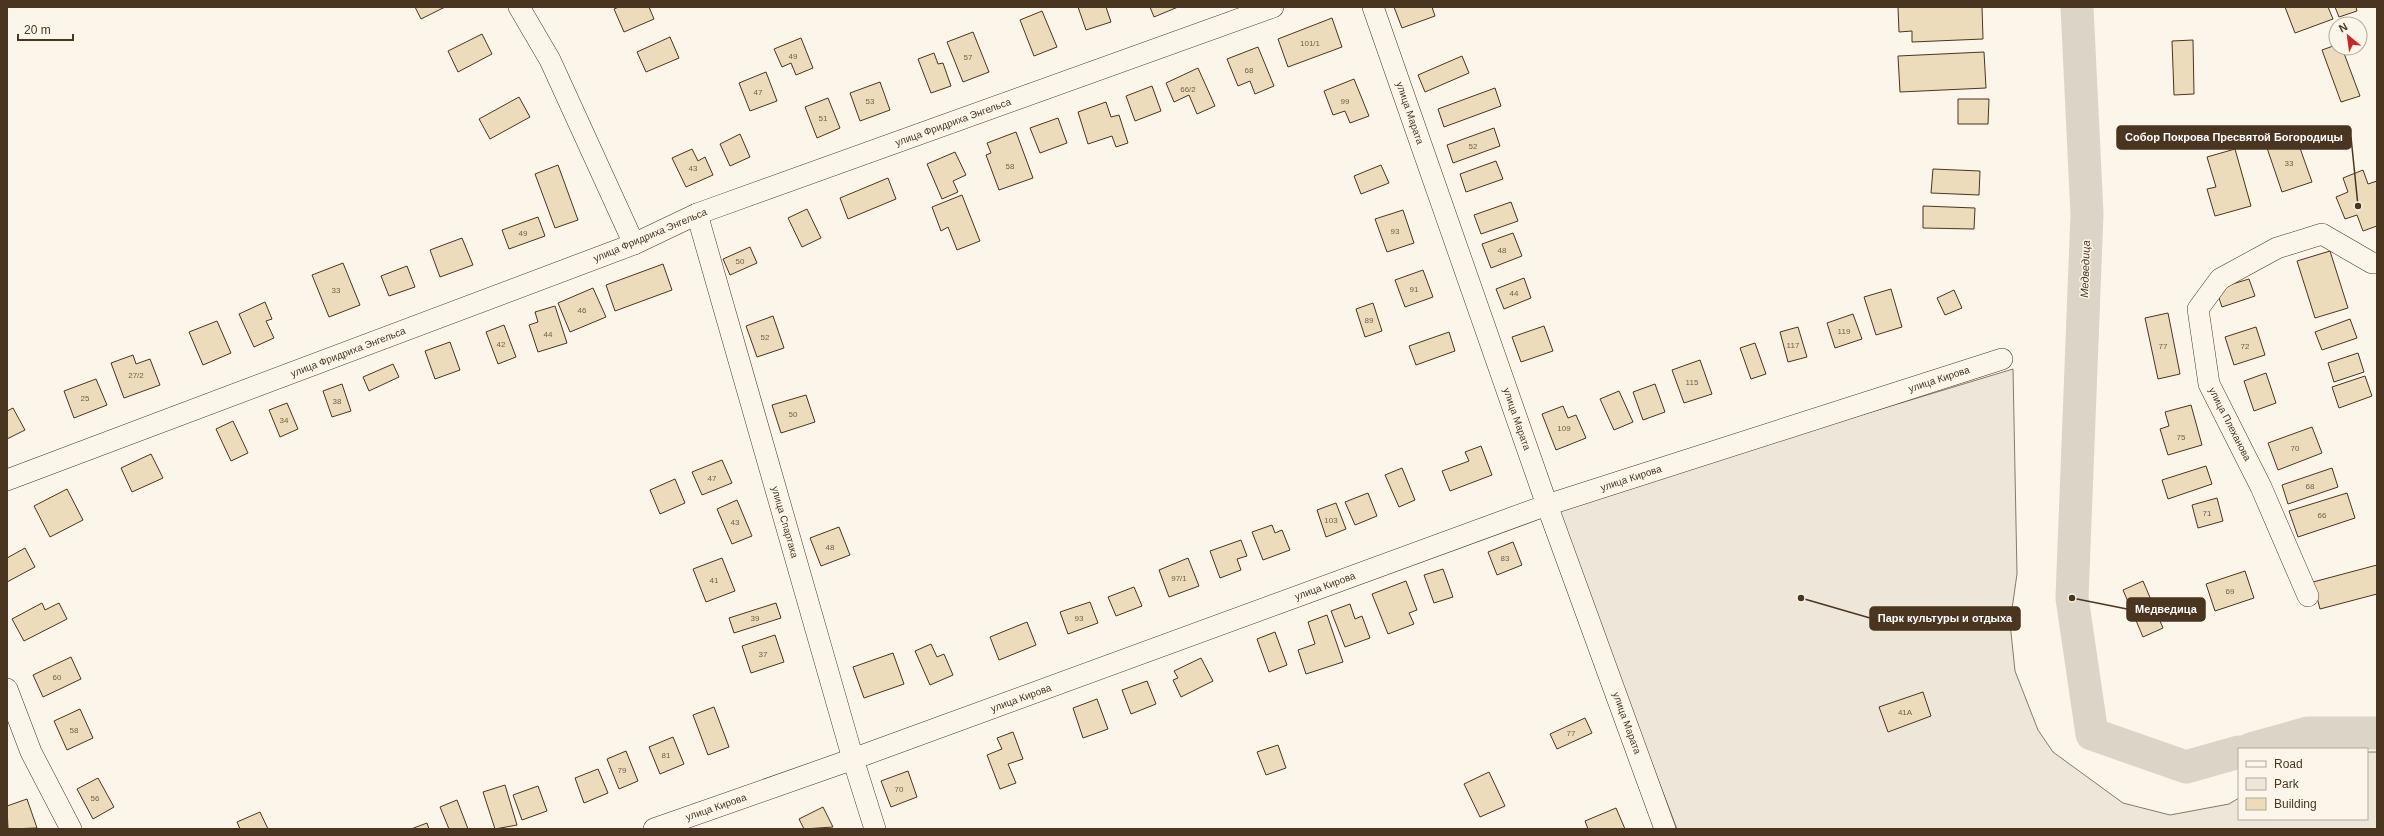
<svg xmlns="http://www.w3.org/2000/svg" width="2384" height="836" viewBox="0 0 2384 836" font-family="Arial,sans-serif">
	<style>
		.green { fill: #ede6d9; stroke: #887966 }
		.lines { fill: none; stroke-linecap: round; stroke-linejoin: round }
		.river { stroke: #dcd4c6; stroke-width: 33 }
		.building { fill: #ecdcbc; stroke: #4a3520 }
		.minor-casing { stroke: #4a3520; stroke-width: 22 }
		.minor { stroke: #fbf6e9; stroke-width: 21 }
		.labels { text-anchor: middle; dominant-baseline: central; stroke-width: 3; stroke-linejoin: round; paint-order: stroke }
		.number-label { font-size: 8px; fill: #725f47 }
		.street-label { font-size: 10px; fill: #4a3520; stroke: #fbf6e9 }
		.water-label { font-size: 11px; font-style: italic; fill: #4a3520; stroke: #fbf6e9 }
		.leader { fill: none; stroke: #4a3520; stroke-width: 1.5 }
		.callout-dot { fill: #4a3520; stroke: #fbf6e9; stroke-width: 1.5 }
		.callout { fill: #4a3520; stroke: #4a3520; stroke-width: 1.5 }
		.callout-label { font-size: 11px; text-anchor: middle; font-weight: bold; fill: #fff }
	</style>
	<rect width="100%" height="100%" fill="#fbf6e9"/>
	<polygon class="green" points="2013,369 2017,574 2010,623 2015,671 2038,730 2053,752 2123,803 2170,815 2229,804 2239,798 2239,819 2367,819 2367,752 2377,752 2377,829 1677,829 1554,508"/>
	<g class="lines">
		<g class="river">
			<polyline points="2077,7 2087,214 2072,598 2092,734 2186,767 2239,752"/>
			<polyline points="2251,749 2308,733 2377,733"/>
		</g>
	</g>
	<g class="building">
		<polygon points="415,7 445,7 421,19"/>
		<polygon points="619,7 649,7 654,19 624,32 614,9"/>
		<polygon points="1078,7 1106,7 1111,22 1086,30"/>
		<polygon points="1150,7 1178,7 1154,17"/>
		<polygon points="1394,7 1432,7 1435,16 1402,28"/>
		<polygon points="1898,7 1982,7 1983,39 1912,42 1912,31 1899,32"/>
		<polygon points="2285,7 2328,7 2333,19 2295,33"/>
		<polygon points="2335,7 2356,7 2357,11 2339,17"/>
		<polygon points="1042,11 1057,47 1034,56 1020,20"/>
		<polygon points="1332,18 1342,47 1288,67 1278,39"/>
		<polygon points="973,32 989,72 963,82 947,42"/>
		<polygon points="482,34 492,54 458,72 448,51"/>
		<polygon points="670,37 679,58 646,72 637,52"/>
		<polygon points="801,38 813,68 796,75 791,63 782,67 774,49"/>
		<polygon points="2193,40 2194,94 2174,95 2172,41"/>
		<polygon points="2336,45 2336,48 2342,48 2360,96 2341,102 2322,50"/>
		<polygon points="1258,47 1274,86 1255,94 1250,81 1238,86 1227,59"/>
		<polygon points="1984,52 1986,88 1900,92 1898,56"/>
		<polygon points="934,53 938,64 943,63 951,86 931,93 918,59"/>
		<polygon points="1462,56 1469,73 1425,92 1418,75"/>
		<polygon points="1198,68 1215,106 1197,114 1189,95 1174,102 1166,83"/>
		<polygon points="766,72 777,101 750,111 739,83"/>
		<polygon points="1354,79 1369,116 1350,123 1345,111 1333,115 1324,91"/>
		<polygon points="880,82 890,110 860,121 850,93"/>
		<polygon points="1152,86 1161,111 1135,121 1126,96"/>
		<polygon points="1495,88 1501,106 1444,127 1438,109"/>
		<polygon points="519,97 530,117 490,139 479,119"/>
		<polygon points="828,98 840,128 817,138 805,107"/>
		<polygon points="1958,99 1989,99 1988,124 1958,124"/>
		<polygon points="1106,102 1111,117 1119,115 1128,143 1116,147 1112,136 1088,144 1078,112"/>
		<polygon points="1058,118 1067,143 1040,153 1030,128"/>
		<polygon points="1494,128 1500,146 1453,163 1447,145"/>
		<polygon points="1016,132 1033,178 999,190 986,155 991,153 987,143"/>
		<polygon points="740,134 750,157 730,166 720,144"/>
		<polygon points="2295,134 2312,182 2282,192 2266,145"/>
		<polygon points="692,149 698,161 705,157 713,175 686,187 672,158"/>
		<polygon points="2235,149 2251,206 2215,216 2207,189 2216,187 2207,157"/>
		<polygon points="955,152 966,175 953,181 958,192 942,199 927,164"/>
		<polygon points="1496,161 1503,179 1466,192 1460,174"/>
		<polygon points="558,165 578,220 555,228 535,174"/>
		<polygon points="1381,165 1389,183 1361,194 1354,176"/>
		<polygon points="1933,169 1980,171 1979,195 1931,193"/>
		<polygon points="2363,170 2368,184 2377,181 2377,226 2363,231 2357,215 2345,219 2336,197 2348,192 2343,178"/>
		<polygon points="888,178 896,199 848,219 840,198"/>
		<polygon points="962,195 980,241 957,250 948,227 941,231 932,207"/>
		<polygon points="1511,202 1518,221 1481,234 1474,215"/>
		<polygon points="1923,206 1975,208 1974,229 1923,228"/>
		<polygon points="807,209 821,238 802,247 788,218"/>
		<polygon points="1403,210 1414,243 1387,252 1375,219"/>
		<polygon points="538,217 545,236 509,249 502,230"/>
		<polygon points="1513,233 1522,256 1491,268 1482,244"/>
		<polygon points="462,238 473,265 440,277 430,250"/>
		<polygon points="750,247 757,263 730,275 723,259"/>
		<polygon points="2330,251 2348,308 2315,318 2297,261"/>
		<polygon points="343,263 360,305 329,317 312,275"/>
		<polygon points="663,264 672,290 615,311 606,285"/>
		<polygon points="407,266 415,287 389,296 381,276"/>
		<polygon points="1423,270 1433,297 1405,307 1395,280"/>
		<polygon points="1524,278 1531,298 1504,309 1496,289"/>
		<polygon points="2249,279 2255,296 2222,307 2216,289"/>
		<polygon points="593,288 606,317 570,332 558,303"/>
		<polygon points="1891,289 1902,327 1876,335 1864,297"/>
		<polygon points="1954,290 1962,308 1945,315 1937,298"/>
		<polygon points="265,302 272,319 266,321 274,338 254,347 239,314"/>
		<polygon points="1373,303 1382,331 1365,337 1356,309"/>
		<polygon points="555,306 567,343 538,352 529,325 538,322 535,312"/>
		<polygon points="2168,313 2180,374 2158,379 2145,318"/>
		<polygon points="1853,314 1862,339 1835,348 1827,323"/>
		<polygon points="773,316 784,348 757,357 746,326"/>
		<polygon points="2350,319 2357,338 2322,350 2315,332"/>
		<polygon points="217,321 231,353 203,365 189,332"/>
		<polygon points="504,325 516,357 498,364 486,332"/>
		<polygon points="1544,326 1553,351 1521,362 1512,337"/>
		<polygon points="1798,327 1807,357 1788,362 1780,332"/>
		<polygon points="2256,327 2265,355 2234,365 2225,337"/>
		<polygon points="1449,332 1455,351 1416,365 1409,346"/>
		<polygon points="450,342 460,370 435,379 425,351"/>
		<polygon points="1755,343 1766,374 1751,379 1740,348"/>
		<polygon points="2358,353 2364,372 2334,382 2328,363"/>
		<polygon points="133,355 136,364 150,359 160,385 124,398 111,363"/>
		<polygon points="1700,360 1712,394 1684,403 1672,370"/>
		<polygon points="393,364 399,377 369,391 363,377"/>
		<polygon points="2266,373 2276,403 2254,411 2244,381"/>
		<polygon points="2365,376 2372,396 2339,408 2332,387"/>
		<polygon points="96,379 107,405 74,418 64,391"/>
		<polygon points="342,384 351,411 332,417 323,391"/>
		<polygon points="1655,384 1665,412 1643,420 1633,392"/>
		<polygon points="1619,391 1633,422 1614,430 1600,399"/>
		<polygon points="806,395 815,422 781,433 772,405"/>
		<polygon points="287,403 298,429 280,437 269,410"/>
		<polygon points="2191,405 2202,445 2168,455 2160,429 2169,426 2165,412"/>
		<polygon points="1563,406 1568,418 1576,415 1586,438 1556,450 1542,414"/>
		<polygon points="13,408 25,430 7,439 7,411"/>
		<polygon points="233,421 248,453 231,461 216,429"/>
		<polygon points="2312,427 2322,453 2278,470 2268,443"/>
		<polygon points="1481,446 1492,475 1450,491 1442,471 1469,461 1465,452"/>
		<polygon points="151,454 163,478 132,492 121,468"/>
		<polygon points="722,460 732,483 702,495 692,472"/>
		<polygon points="2206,466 2212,484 2168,499 2162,480"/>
		<polygon points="1402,468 1415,500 1399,507 1385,475"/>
		<polygon points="2332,468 2338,487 2288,504 2282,485"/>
		<polygon points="675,479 685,503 660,514 650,490"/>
		<polygon points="67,489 83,520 50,537 34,506"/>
		<polygon points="1368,493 1377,516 1355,525 1345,502"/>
		<polygon points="2347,493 2355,518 2298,537 2289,511"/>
		<polygon points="2217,498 2223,521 2198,528 2192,505"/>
		<polygon points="737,500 752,536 732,544 717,509"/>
		<polygon points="1336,503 1346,529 1326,537 1317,510"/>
		<polygon points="1272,525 1275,533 1282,530 1290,550 1263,560 1252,532"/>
		<polygon points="839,527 850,555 821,566 810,538"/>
		<polygon points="1241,540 1247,556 1237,559 1241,570 1220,578 1210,551"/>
		<polygon points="1513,542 1522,565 1497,575 1488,552"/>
		<polygon points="25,548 35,567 7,582 7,558"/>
		<polygon points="722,558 735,591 706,602 693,569"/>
		<polygon points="1188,558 1199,586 1169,597 1159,570"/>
		<polygon points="2377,565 2377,594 2320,609 2313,582"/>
		<polygon points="1443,569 1453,597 1434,603 1424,575"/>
		<polygon points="2245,571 2254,598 2215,611 2206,584"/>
		<polygon points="1406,581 1417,610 1409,613 1414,624 1388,634 1372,594"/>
		<polygon points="2143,581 2163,628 2143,637 2123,590"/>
		<polygon points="1134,587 1142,606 1116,616 1108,597"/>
		<polygon points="1090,602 1098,623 1068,634 1060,612"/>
		<polygon points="42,603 45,610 59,603 67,619 24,641 12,619"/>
		<polygon points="776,603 781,618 734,633 729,618"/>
		<polygon points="1350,604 1355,619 1362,616 1370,638 1345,647 1331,611"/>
		<polygon points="1327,615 1343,662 1306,674 1298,650 1315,644 1308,622"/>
		<polygon points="1027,622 1036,645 999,660 990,637"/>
		<polygon points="1275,632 1287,665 1269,672 1257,639"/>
		<polygon points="775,635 784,662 751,673 742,646"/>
		<polygon points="931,644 937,657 944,654 953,675 930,685 915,651"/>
		<polygon points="893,653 904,684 864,698 853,667"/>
		<polygon points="71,657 81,679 43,697 33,675"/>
		<polygon points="1201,658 1213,681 1181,697 1173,680 1178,678 1174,671"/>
		<polygon points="1147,681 1156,704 1131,714 1122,690"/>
		<polygon points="1923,692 1931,716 1888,732 1879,707"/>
		<polygon points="1097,699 1108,729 1083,738 1073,708"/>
		<polygon points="714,707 729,747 708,755 693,715"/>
		<polygon points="80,709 93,738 67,750 54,721"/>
		<polygon points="1585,718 1592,733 1557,749 1550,734"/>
		<polygon points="1013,732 1023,759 1008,764 1016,783 1000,789 987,755 1002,749 997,738"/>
		<polygon points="673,737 684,764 660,774 649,747"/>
		<polygon points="1278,745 1286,768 1266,775 1257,752"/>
		<polygon points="626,751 638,781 619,789 607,759"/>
		<polygon points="598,769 608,793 584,803 575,778"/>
		<polygon points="908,771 917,797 891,807 881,781"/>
		<polygon points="1489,772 1505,806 1480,817 1464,784"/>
		<polygon points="98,778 114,807 93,819 77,789"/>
		<polygon points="505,785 517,825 495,829 483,792"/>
		<polygon points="538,786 547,811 522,820 513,795"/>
		<polygon points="27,799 37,828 8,829 7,806"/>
		<polygon points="457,800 468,829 449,829 440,807"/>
		<polygon points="823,807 833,827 804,829 799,819"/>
		<polygon points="1616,808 1625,829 1588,829 1585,821"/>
		<polygon points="260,812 268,829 240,829 237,822"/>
		<polygon points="427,823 429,829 411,829"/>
	</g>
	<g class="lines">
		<g class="minor-casing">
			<g id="minor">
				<polyline points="519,7 550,60 634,244"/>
				<polyline points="1373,7 1547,505 1665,829"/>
				<polyline points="697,214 853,759 875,829"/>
				<polyline points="7,480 634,244 697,214 1273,7"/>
				<polyline points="2308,596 2261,487 2209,384 2198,309 2220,279 2277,248 2322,234 2372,263 2377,263"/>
				<polyline points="7,689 31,752 71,829"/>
				<polyline points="654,829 853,759 1547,505 2002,359"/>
			</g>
		</g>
		<use href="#minor" class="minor"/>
	</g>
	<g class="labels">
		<g class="number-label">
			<text x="1310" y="43">101/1</text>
			<text x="793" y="56">49</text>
			<text x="968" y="57">57</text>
			<text x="1249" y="70">68</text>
			<text x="1188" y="89">66/2</text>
			<text x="758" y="92">47</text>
			<text x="870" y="101">53</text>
			<text x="1345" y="101">99</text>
			<text x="823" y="118">51</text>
			<text x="1473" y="146">52</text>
			<text x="2289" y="163">33</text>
			<text x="1010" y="166">58</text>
			<text x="693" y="168">43</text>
			<text x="1395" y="231">93</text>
			<text x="523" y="233">49</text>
			<text x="1502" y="250">48</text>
			<text x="740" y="261">50</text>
			<text x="1414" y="289">91</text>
			<text x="336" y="290">33</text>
			<text x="1514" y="293">44</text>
			<text x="582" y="310">46</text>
			<text x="1369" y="320">89</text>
			<text x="1844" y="331">119</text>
			<text x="548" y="334">44</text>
			<text x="765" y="337">52</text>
			<text x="501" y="344">42</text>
			<text x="1793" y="345">117</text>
			<text x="2163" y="346">77</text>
			<text x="2245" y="346">72</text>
			<text x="136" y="375">27/2</text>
			<text x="1692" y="382">115</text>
			<text x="85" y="398">25</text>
			<text x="337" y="401">38</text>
			<text x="793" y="414">50</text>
			<text x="284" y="420">34</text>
			<text x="1564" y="428">109</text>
			<text x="2181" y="437">75</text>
			<text x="2295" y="448">70</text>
			<text x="712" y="478">47</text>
			<text x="2310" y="486">68</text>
			<text x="2207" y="513">71</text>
			<text x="2322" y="515">66</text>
			<text x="1331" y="520">103</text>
			<text x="735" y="522">43</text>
			<text x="830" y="547">48</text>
			<text x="1505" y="558">83</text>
			<text x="1179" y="578">97/1</text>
			<text x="714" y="580">41</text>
			<text x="2230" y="591">69</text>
			<text x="755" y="618">39</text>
			<text x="1079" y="618">93</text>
			<text x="763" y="654">37</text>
			<text x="57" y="677">60</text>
			<text x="1905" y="712">41А</text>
			<text x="74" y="730">58</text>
			<text x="1571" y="733">77</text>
			<text x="666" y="755">81</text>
			<text x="622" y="770">79</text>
			<text x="899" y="789">70</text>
			<text x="95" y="798">56</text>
		</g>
		<g class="street-label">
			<text transform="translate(1410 113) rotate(71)">улица Марата</text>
			<text transform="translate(953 122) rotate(-20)">улица Фридриха Энгельса</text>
			<text transform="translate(650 235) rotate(-23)">улица Фридриха Энгельса</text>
			<text transform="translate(348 352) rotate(-21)">улица Фридриха Энгельса</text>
			<text transform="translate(1939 379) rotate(-18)">улица Кирова</text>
			<text transform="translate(1517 419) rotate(71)">улица Марата</text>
			<text transform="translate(2230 424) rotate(63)">улица Плеханова</text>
			<text transform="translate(1631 478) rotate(-18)">улица Кирова</text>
			<text transform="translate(785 522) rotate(74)">улица Спартака</text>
			<text transform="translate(1325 586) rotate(-20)">улица Кирова</text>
			<text transform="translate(1021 698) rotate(-20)">улица Кирова</text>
			<text transform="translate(1627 723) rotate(70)">улица Марата</text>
			<text transform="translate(716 807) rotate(-19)">улица Кирова</text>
		</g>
		<g class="water-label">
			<text transform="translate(2085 269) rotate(-88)">Медведица</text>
		</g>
	</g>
	<path class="leader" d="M2358 206L2351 137M2072 598L2127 609M1801 598L1870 618"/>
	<g class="callout-dot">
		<circle cx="2358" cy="206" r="4"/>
		<circle cx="2072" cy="598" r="4"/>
		<circle cx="1801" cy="598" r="4"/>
	</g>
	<g class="callout">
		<rect x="2117" y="126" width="234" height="23" rx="4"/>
		<rect x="2127" y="598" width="78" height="23" rx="4"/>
		<rect x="1870" y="607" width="150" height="23" rx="4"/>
	</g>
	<g class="callout-label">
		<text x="2234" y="141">Собор Покрова Пресвятой Богородицы</text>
		<text x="2166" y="613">Медведица</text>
		<text x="1945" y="622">Парк культуры и отдыха</text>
	</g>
	<rect width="2384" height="836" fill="none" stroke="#4a3520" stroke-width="16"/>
	<rect x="2238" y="748" width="130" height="72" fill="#fbf6e9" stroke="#b4a999"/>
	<rect x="2246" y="761" width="20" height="6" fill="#fbf6e9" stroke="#b4a999"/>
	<text x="2274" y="768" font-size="12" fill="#4a3520">Road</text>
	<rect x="2246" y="778" width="20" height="12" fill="#ede6d9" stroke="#b4a999"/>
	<text x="2274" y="788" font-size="12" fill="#4a3520">Park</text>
	<rect x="2246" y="798" width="20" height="12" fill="#ecdcbc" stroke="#b4a999"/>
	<text x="2274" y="808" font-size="12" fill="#4a3520">Building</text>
	<g transform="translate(2348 36) rotate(331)"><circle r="19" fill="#fbf6e9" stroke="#b4a999"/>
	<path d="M0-3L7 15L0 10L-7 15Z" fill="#c62828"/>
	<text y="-6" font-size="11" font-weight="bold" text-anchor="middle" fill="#4a3520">N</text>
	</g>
	<path d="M18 34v6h55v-6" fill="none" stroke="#4a3520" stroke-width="2"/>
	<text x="24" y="34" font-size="12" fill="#4a3520" stroke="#fbf6e9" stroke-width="3" paint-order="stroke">20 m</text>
</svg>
